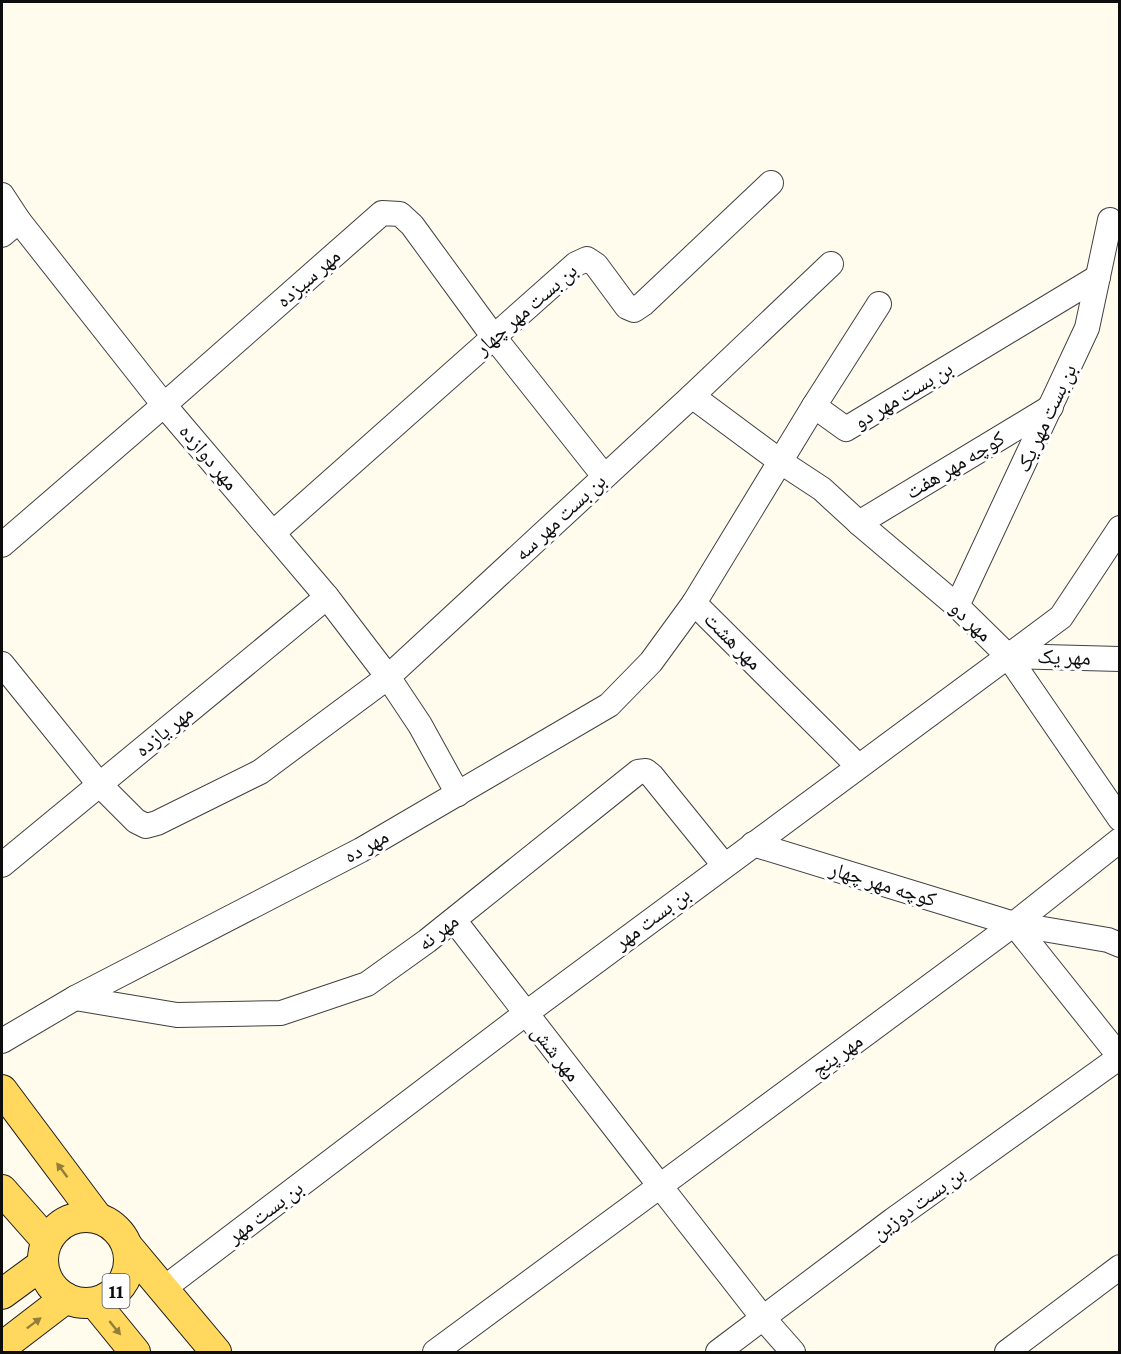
<svg xmlns="http://www.w3.org/2000/svg" width="1121" height="1354" viewBox="0 0 1121 1354" font-family="'Crimson Pro','Noto Naskh Arabic',serif">
	<style>
		.lines { fill: none; stroke-linecap: round; stroke-linejoin: round }
		.minor-casing { stroke: #404040; stroke-width: 26 }
		.major-casing { stroke: #1e1e1e; stroke-width: 32 }
		.minor { stroke: #fff; stroke-width: 24 }
		.major { stroke: #ffd85d; stroke-width: 30 }
		.oneway { fill: #927d39 }
		.labels { text-anchor: middle; dominant-baseline: central; stroke-width: 6; stroke-linejoin: round; paint-order: stroke }
		.shield { fill: #fff; stroke: #565656; stroke-width: 1.5 }
		.shield-label { font-size: 20px; font-weight: bold; fill: #0d0d0d }
		.street-label { font-size: 21px; fill: #0d0d0d; stroke: #fff }
	</style>
	<rect width="100%" height="100%" fill="#fffced"/>
	<g class="lines">
		<g class="minor-casing">
			<g id="minor">
				<polyline points="2,195 19,221"/>
				<polyline points="2,235 19,221 164,405 382,213 400,214 412,225 493,336 604,476"/>
				<polyline points="879,304 814,406 846,429 1098,277"/>
				<polyline points="692,396 781,462 822,489 859,523 957,606 1008,656 1120,819"/>
				<polyline points="814,406 694,603 858,766"/>
				<polyline points="859,523 1051,407"/>
				<polyline points="273,533 576,264 587,259 596,265 627,307 634,310 643,304 771,183"/>
				<polyline points="2,545 164,405 327,597 388,677 260,772 157,823 146,826 136,821 99,784 2,664"/>
				<polyline points="957,606 1087,328 1110,220"/>
				<polyline points="1008,656 1120,659"/>
				<polyline points="458,794 420,725 388,677 692,396 831,264"/>
				<polyline points="753,844 1014,924 1108,940 1120,945"/>
				<polyline points="2,865 327,597"/>
				<polyline points="1014,924 1120,1057"/>
				<polyline points="75,998 177,1015 281,1013 367,984 427,941 638,772 646,771 652,776 724,865"/>
				<polyline points="2,1041 75,998 361,850 609,705 651,662 694,603"/>
				<polyline points="163,1289 525,1014 1061,617 1120,528"/>
				<polyline points="435,1352 660,1186 454,920"/>
				<polyline points="718,1352 893,1220 1120,1057"/>
				<polyline points="793,1352 763,1318 660,1186 1014,924 1120,840"/>
				<polyline points="1007,1352 1120,1267"/>
			</g>
		</g>
		<g class="major-casing">
			<g id="major">
				<polyline points="2,1090 97,1217"/>
				<polyline points="2,1190 47,1241"/>
				<circle cx="86" cy="1260" r="43"/>
				<polyline points="128,1247 216,1352"/>
				<polyline points="2,1294 43,1264"/>
				<polyline points="95,1303 135,1352"/>
				<polyline points="2,1347 66,1298"/>
			</g>
		</g>
		<use href="#minor" class="minor"/>
		<use href="#major" class="major"/>
	</g>
	<defs><path id="oneway-solid" d="M-6-.8H1V-3.2L6.5 0L1 3.2V.8H-6Z" transform="scale(1.5)"/></defs>
	<g class="oneway">
		<use href="#oneway-solid" transform="translate(62 1170) rotate(-127)"/>
		<use href="#oneway-solid" transform="translate(34 1323) rotate(-37)"/>
		<use href="#oneway-solid" transform="translate(115 1328) rotate(51)"/>
	</g>
	<g class="labels">
		<rect class="shield" x="102.5" y="1274" width="27" height="34" rx="4.5"/>
		<g class="shield-label">
			<text x="116" y="1291">11</text>
		</g>
		<g class="street-label">
			<text transform="translate(308 278) rotate(-41)">مهر سیزده</text>
			<text transform="translate(526 309) rotate(-41)">بن بست مهر چهار</text>
			<text transform="translate(903 395) rotate(-31)">بن بست مهر دو</text>
			<text transform="translate(1046 418) rotate(-65)">بن بست مهر یک</text>
			<text transform="translate(209 457) rotate(50)">مهر دوازده</text>
			<text transform="translate(955 465) rotate(-31)">کوچه مهر هفت</text>
			<text transform="translate(560 517) rotate(-43)">بن بست مهر سه</text>
			<text transform="translate(971 621) rotate(43)">مهر دو</text>
			<text transform="translate(733 641) rotate(45)">مهر هشت</text>
			<text transform="translate(1064 657) rotate(2)">مهر یک</text>
			<text transform="translate(164 731) rotate(-39)">مهر یازده</text>
			<text transform="translate(366 846) rotate(-29)">مهر ده</text>
			<text transform="translate(883 884) rotate(17)">کوچه مهر چهار</text>
			<text transform="translate(652 918) rotate(-37)">بن بست مهر</text>
			<text transform="translate(438 932) rotate(-38)">مهر نه</text>
			<text transform="translate(556 1053) rotate(52)">مهر شش</text>
			<text transform="translate(837 1055) rotate(-36)">مهر پنج</text>
			<text transform="translate(918 1203) rotate(-36)">بن بست دوزین</text>
			<text transform="translate(265 1212) rotate(-37)">بن بست مهر</text>
		</g>
	</g>
	<rect width="1121" height="1354" fill="none" stroke="#0d0d0d" stroke-width="6"/>
</svg>
